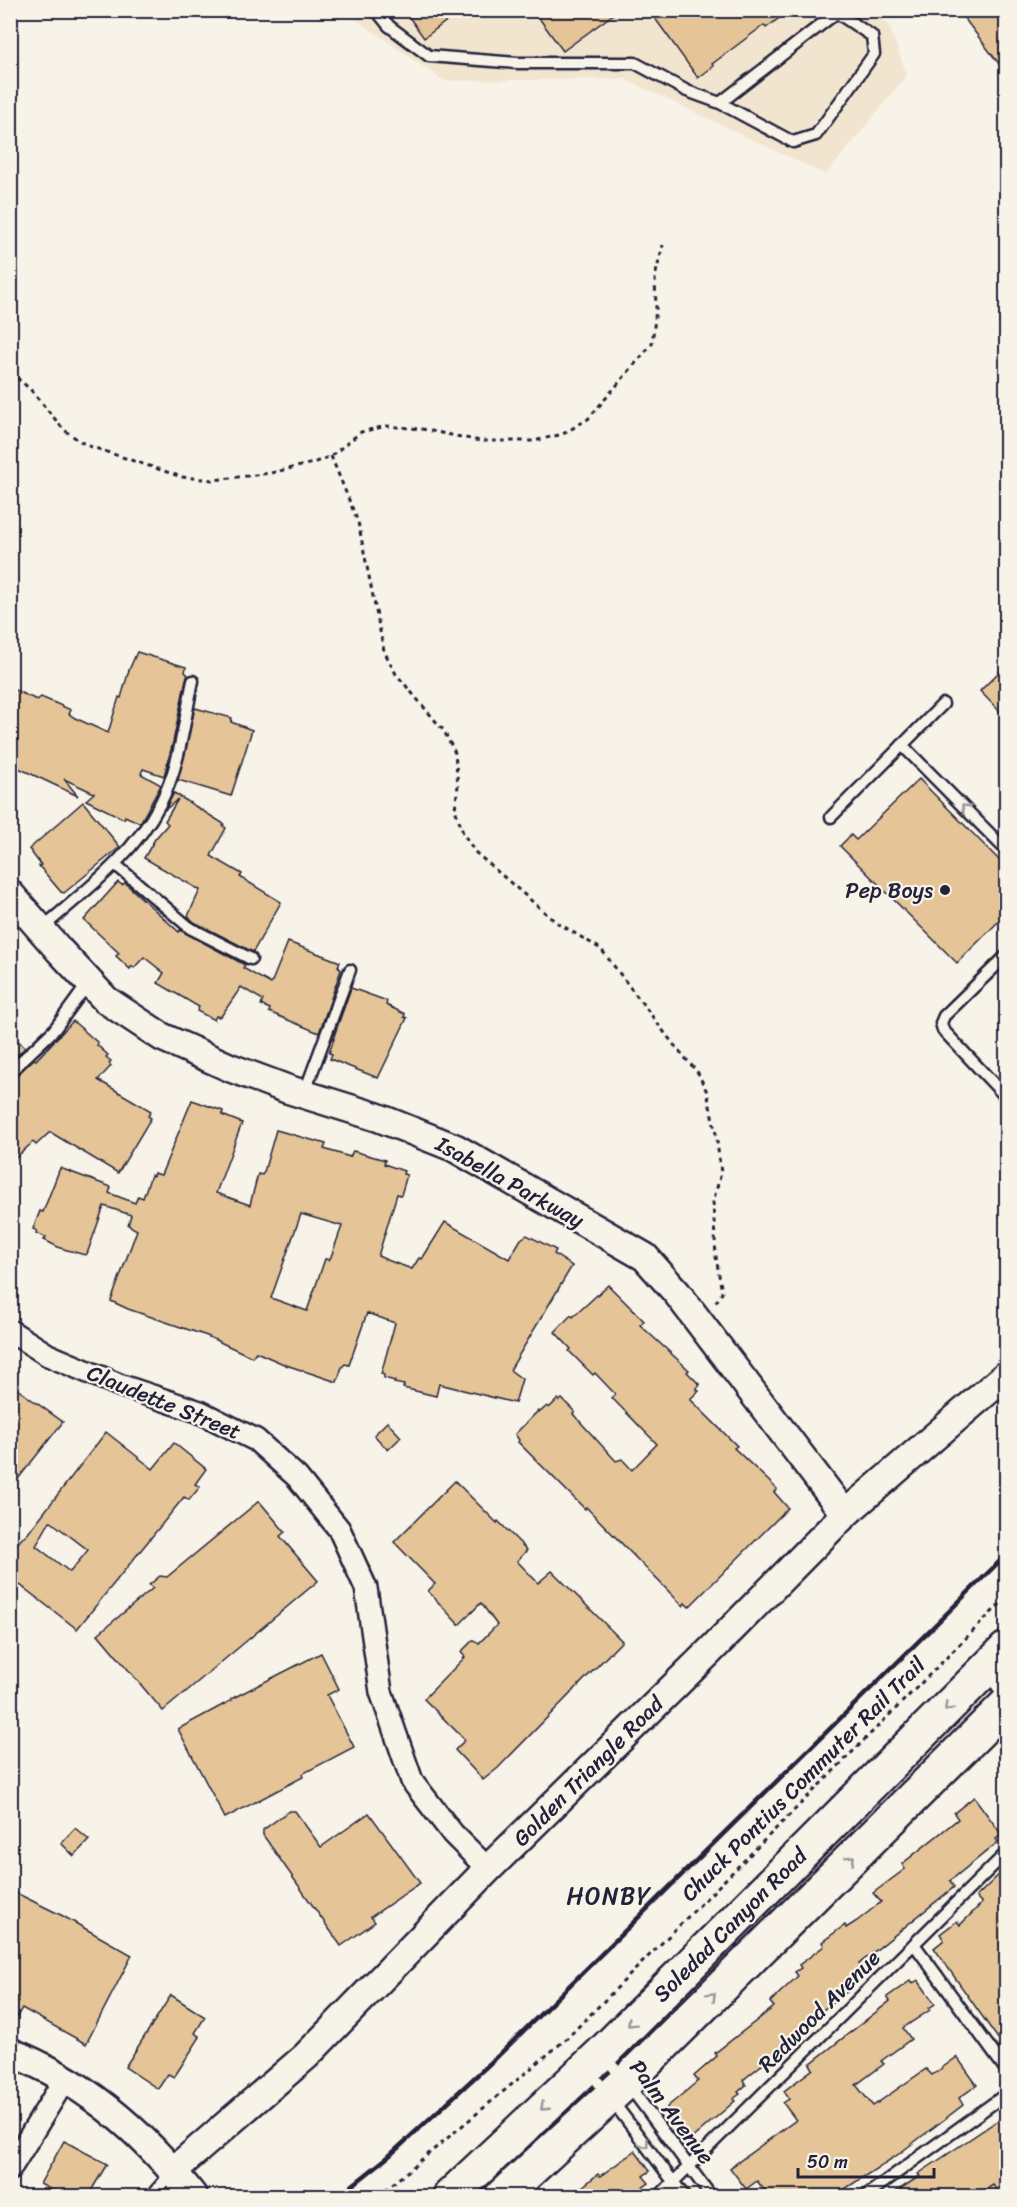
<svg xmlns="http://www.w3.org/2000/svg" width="1017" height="2207" viewBox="0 0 1017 2207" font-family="Sriracha,sans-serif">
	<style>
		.built { fill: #f2e5d0 }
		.building { fill: #e5c597; stroke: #22223b; stroke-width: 1.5; fill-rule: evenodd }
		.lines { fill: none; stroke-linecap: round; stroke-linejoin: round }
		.service-casing { stroke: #22223b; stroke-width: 15 }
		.minor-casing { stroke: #22223b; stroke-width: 26 }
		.tertiary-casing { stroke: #22223b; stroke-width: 32 }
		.primary-casing { stroke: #22223b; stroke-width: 38 }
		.path { stroke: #22223b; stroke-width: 3; stroke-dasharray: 4.5 4.5; stroke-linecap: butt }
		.service { stroke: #f7f3e8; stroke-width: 10 }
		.minor { stroke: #f7f3e8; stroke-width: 21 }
		.tertiary { stroke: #f7f3e8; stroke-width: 27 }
		.primary { stroke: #f7f3e8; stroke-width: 33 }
		.rail { stroke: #22223b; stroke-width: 4.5 }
		.oneway { stroke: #97959a }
		.poi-dot { fill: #22223b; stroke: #f7f3e8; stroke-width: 2 }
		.labels { text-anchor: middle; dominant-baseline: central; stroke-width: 4.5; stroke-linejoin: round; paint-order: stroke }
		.poi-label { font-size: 22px; fill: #22223b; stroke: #f7f3e8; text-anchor: end }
		.street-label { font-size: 22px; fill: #22223b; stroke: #f7f3e8 }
		.neighbourhood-label { font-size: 24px; letter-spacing: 1.5px; fill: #22223b; stroke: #f7f3e8 }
	</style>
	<rect width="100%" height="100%" fill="#f7f3e8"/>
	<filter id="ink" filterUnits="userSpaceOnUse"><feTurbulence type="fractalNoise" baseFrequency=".0167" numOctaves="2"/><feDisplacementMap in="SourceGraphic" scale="12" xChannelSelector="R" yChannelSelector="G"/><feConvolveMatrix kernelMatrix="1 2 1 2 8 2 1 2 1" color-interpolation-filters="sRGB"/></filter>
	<g filter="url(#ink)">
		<polygon class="built" points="344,11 870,11 888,23 907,75 826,175 625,79 444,81"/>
		<g class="building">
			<polygon points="404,10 461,10 424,38"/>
			<polygon points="533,10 619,10 563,51"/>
			<polygon points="649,10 790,10 766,28 764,25 712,64 714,66 698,78"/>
			<polygon points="958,10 1006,10 1006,73"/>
			<polygon points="137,652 186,667 185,672 188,675 186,679 173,742 164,776 143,769 141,774 161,785 140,823 125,816 124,819 86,800 94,793 64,779 78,796 10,764 10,688 37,700 41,697 55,703 71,710 69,714 75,718 108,733 119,697 121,698 129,670"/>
			<polygon points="1006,665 1006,718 980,691"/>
			<polygon points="195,708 232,718 231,722 252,730 231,796 178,780"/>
			<polygon points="919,779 1006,867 1006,914 957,963 840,846 851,835 856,840"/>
			<polygon points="174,793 224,824 223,826 226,828 211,856 242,874 240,877 281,902 253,952 194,922 188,916 200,890 144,858 155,839 168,824 165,821 178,799 165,810"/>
			<polygon points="83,802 120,847 64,893 61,892 39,866 41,865 29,849"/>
			<polygon points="118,882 122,885 125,883 179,932 180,930 245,965 243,968 271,984 288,942 340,962 338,966 341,970 319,1033 269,1012 270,1009 261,1005 263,1000 241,987 222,1015 219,1017 216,1016 214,1020 197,1011 199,1007 158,983 164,973 144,957 134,968 132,966 130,969 116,956 119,953 84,920"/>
			<polygon points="351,988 387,1001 386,1005 405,1014 404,1017 407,1018 378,1078 330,1059 332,1054 329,1053 334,1039 333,1039"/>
			<polygon points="73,1021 98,1043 97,1045 108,1055 106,1057 111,1061 109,1063 111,1066 98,1080 151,1111 148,1116 151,1118 118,1173 50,1132 36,1145 33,1142 10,1163 10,1079 15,1077 34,1059 36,1060"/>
			<polygon points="10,1032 25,1048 10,1061"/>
			<path d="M192,1100l31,11 -1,4 20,8 -26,70 34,12 8,-31 4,1 2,-3 12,-42 50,14 -2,5 26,8 3,-6 32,9 -1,4 20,7 -1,3 4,1 -6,20 -4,-1 -19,62 9,4 25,9 7,-11 3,1 23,-37 64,37 12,-20 6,-4 29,15 -2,4 18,12 -62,104 12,9 -7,24 -76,-19 -3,12 -33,-8 1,-3 -10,-2 1,-2 -11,-3v-3l-3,-1 14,-51 -28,-10 -18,52 -4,-1 -3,3 -5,15 -51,-17 -30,-13 -4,5 -45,-21 -79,-27 -17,-8 26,-71 -9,-5 3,-10 -27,-9 -17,48 -2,1 -25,-7 -16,-8 2,-3 -10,-4 1,-2 -4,-2 7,-18 3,1 17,-44 51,19 -2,6 26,10 3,-7 5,2 8,-23 2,1 1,-3 7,2zM301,1214l41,12 -11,31 -2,3 -4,-1 -18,52 -36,-13z"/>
			<polygon points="608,1285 644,1321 640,1325 689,1370 687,1372 700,1385 696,1389 699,1391 690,1399 737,1446 734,1448 777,1489 774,1492 788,1508 689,1607 685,1603 683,1606 586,1507 585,1509 518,1442 519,1440 515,1434 538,1411 540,1412 547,1406 549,1408 558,1399 559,1401 562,1399 575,1412 573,1414 616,1461 622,1459 632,1470 657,1444 612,1398 615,1394 595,1373 593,1375 569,1351 571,1349 555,1332 571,1315 573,1317"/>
			<polygon points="10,1384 63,1422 10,1489"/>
			<polygon points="387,1422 401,1437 388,1450 374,1435"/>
			<path d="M106,1432l47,37 21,-26 32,26 -11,15 5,3 -11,13 -5,-3 -107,132 -57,-44 -10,10v-43l14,-16 1,1zM50,1521l38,29 -18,22 -34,-26z"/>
			<polygon points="455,1481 497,1523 498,1521 527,1550 517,1561 538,1583 552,1571 622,1641 498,1768 483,1780 455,1750 465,1740 424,1699 465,1657 461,1652 473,1640 479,1643 497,1625 481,1603 459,1625 428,1591 435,1584 394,1542"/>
			<polygon points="259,1501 285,1532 280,1536 318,1581 163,1711 98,1634 153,1588 149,1585 160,1576 167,1577"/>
			<polygon points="321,1653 339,1689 327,1695 354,1747 302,1774 303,1777 225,1818 178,1729 232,1700 231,1699"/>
			<polygon points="974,1797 1002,1835 996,1839 998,1842 950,1881 954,1887 859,1964 864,1971 844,1985 848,1991 819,2013 821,2016 816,2021 743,2080 746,2085 738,2092 740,2094 733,2099 735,2101 690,2140 667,2113 667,2107 698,2081 694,2076 717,2056 715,2053 774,2007 770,2002 798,1976 795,1972 801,1968 799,1965 824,1946 822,1942 845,1925 846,1928 857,1921 881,1902 873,1893 905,1869 902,1864 958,1819 954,1813"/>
			<polygon points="289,1811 295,1811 321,1847 369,1813 420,1883 371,1917 375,1922 341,1946 263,1835 263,1830"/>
			<polygon points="75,1828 89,1840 74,1856 61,1843"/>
			<polygon points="1006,1868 1006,2050 934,1948 944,1940 940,1934 957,1921 960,1925 982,1903 976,1897"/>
			<polygon points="10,1890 61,1915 132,1955 86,2044 22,2008 10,2029"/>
			<polygon points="918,1980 935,2004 929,2008 930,2010 903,2028 911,2039 881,2061 884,2064 856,2085 873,2106 926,2069 932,2075 957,2057 977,2085 959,2098 963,2105 896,2156 834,2196 769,2196 757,2181 746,2189 730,2168 796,2120 783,2103 789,2099 784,2091 813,2069 810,2064 890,2001 887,1997 910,1981 912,1984"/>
			<polygon points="171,1995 205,2017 195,2033 200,2037 178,2071 174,2077 168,2074 158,2089 125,2067"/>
			<polygon points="1006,2115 1006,2196 1001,2196 993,2185 976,2196 889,2196 920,2176 918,2174"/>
			<polygon points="64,2141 107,2164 88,2196 63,2196 40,2184"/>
			<polygon points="635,2151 650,2171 643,2176 649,2183 630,2196 571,2196 598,2174 600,2176"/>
		</g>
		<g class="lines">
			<g class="service-casing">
				<g id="service">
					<polyline points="376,10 389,26 429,56 518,63 635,63 687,91 720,103 793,142 816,135 874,54 872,36 833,10"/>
					<polyline points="720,103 836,13"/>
					<polyline points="902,745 1006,850"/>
					<polyline points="831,817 943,704"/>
					<polyline points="116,865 190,928 251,959"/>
					<path d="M41,929c44,-38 92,-73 119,-125 20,-37 24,-83 33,-123"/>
					<polyline points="1006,956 944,1016 941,1023 943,1030 1006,1097"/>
					<polyline points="10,1072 54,1030 89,982"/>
					<polyline points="304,1094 350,970"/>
					<polyline points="914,1944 1006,2070"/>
					<polyline points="604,2056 626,2082 711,2196"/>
					<polyline points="589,2070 684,2196"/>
					<polyline points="151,2196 173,2171"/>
					<polyline points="659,2196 1006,1853"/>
					<polyline points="865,2196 1006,2094"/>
				</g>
			</g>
			<g class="minor-casing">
				<g id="minor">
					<polyline points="10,1331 48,1355 119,1385 200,1412 256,1440 297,1477 339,1529 366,1588 381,1692 412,1781 453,1834 488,1869"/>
					<polyline points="989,1666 1006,1689"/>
					<polyline points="10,2169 65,2079"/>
				</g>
			</g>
			<g class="tertiary-casing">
				<g id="tertiary">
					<polyline points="10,894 59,950 106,1000 162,1037 231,1068 287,1089 377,1117 455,1148 645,1257 677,1293 845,1514"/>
					<path d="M10,2052c74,29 135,82 183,144"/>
					<polyline points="173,2171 306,2056 488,1869 709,1652 845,1514 1006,1375"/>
				</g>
			</g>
			<g class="primary-casing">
				<g id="primary">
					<polyline points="450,2196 602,2053 1006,1649"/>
					<polyline points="502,2196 626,2082 1006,1705"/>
				</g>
			</g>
			<g class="path">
				<polyline points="10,372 30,389 64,430 86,445 182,477 214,480 271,473 313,463 331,456 361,432 386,426 422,429 480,441 534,441 563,434 588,419 652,344 656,309 655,277 663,245"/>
				<polyline points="331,456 358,522 384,651 396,674 444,731 455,753 458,785 455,809 463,833 475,852 556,922 601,949 674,1045 698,1073 707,1092 716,1134 721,1173 713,1202 716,1257 722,1293 714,1305"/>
				<polyline points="378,2196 565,2040 1006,1598"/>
			</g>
			<use href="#service" class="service"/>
			<use href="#minor" class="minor"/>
			<use href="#tertiary" class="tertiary"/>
			<use href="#primary" class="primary"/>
			<polyline class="rail" points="339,2196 388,2157 498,2056 1006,1555"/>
		</g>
		<defs><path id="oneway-chevron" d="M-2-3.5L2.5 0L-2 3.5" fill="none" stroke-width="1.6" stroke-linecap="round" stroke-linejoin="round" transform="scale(1.5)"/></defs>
		<g class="oneway">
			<use href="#oneway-chevron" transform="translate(965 808) rotate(-135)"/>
			<use href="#oneway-chevron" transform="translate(948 1707) rotate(135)"/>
			<use href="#oneway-chevron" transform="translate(851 1859) rotate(-45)"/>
			<use href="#oneway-chevron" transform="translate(712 1996) rotate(-45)"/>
			<use href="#oneway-chevron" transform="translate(631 2023) rotate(135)"/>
			<use href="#oneway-chevron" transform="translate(544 2107) rotate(137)"/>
			<use href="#oneway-chevron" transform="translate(645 2144) rotate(54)"/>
		</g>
	</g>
	<circle class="poi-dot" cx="945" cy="890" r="6"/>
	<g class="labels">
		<g class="poi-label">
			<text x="933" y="890">Pep Boys</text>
		</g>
		<g class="street-label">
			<text transform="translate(510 1182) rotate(29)">Isabella Parkway</text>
			<text transform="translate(164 1402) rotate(22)">Claudette Street</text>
			<text transform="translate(588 1771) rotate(-45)">Golden Triangle Road</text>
			<text transform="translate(803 1779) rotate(-45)">Chuck Pontius Commuter Rail Trail</text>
			<text transform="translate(730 1925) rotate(-45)">Soledad Canyon Road</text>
			<text transform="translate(819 2011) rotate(-45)">Redwood Avenue</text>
			<text transform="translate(672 2112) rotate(53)">Palm Avenue</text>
		</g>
		<g class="neighbourhood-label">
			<text x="609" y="1896">HONBY</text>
		</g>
	</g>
	<rect width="1017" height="2207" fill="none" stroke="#f7f3e8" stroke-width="36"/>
	<rect x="18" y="18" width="981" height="2171" fill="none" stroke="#22223b" stroke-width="2" filter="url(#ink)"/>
	<path d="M798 2168v9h136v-9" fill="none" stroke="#22223b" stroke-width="3"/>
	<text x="807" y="2168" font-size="18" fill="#22223b" stroke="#f7f3e8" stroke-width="4.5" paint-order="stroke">50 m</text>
</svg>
